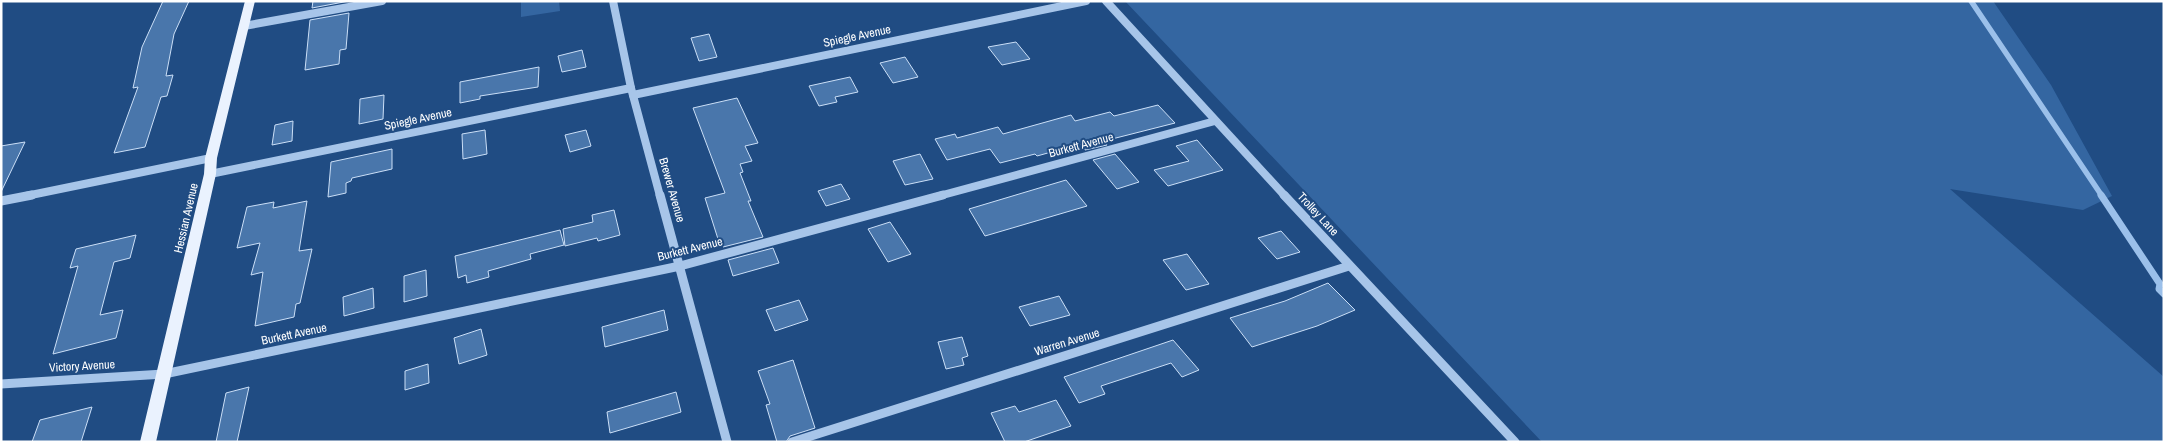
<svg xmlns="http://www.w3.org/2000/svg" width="2165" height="443" viewBox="0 0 2165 443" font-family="'Archivo Narrow',sans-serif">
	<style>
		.green { fill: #3466a1 }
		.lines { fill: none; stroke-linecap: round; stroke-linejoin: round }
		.stream-far1 { stroke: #9bc0ea; stroke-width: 5.5 }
		.stream { stroke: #9bc0ea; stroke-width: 7 }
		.building { fill: #4976ab; stroke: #cbdff7 }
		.minor-far1 { stroke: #a7c5e9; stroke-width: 8 }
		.minor { stroke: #a7c5e9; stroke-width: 9 }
		.major { fill: #eaf2fe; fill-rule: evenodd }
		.labels { text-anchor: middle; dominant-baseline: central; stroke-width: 4; stroke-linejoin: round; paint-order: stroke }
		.street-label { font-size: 12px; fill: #fff; stroke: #204c83 }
	</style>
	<rect width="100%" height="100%" fill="#204c83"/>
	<g class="green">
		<polygon points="521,1 559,1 560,11 521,17"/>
		<polygon points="1125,1 1993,1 2051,85 2112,196 2083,210 1950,189 2164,377 2164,442 1542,442"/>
	</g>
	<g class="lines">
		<polyline class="stream-far1" points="1971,1 2102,196"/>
		<polyline class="stream" points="2101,195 2160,284 2159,289 2164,294"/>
	</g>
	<g class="building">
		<polygon points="163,1 189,1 174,34 166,76 173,75 167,96 161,97 145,147 114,153 138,87 133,88 142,47"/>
		<polygon points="313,1 349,1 312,8"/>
		<polygon points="349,13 346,49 340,50 339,64 305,70 310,20"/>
		<polygon points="709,34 717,57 699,61 691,38"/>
		<polygon points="1016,42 1030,59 1002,65 988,47"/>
		<polygon points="582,50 586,67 562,72 558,56"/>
		<polygon points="905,57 918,77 893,83 880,63"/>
		<polygon points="539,67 538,87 480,96 480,99 460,103 460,82"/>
		<polygon points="850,77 858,92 835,97 837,102 819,106 809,86"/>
		<polygon points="384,95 383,119 359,124 360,99"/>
		<polygon points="737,98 758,143 745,146 752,161 740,164 743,172 740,173 751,201 748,201 763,237 723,247 720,238 718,239 705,198 725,193 693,108"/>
		<polygon points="1158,105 1175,123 1104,141 1107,145 1085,150 1080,144 1037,156 1035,154 1000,163 990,149 947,160 935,139 955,134 957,138 998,127 1003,134 1071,115 1075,121 1110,112 1114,116"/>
		<polygon points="293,121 292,141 272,145 275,125"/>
		<polygon points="485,130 487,154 463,159 462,134"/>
		<polygon points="586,130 591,146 570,152 565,135"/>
		<polygon points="1197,140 1223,170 1168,186 1154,170 1189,161 1176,146"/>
		<polygon points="25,142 1,192 1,146"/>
		<polygon points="392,149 392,169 352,178 351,181 346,183 346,193 328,197 331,162"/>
		<polygon points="920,154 933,179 905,185 893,161"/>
		<polygon points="1115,154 1139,182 1117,189 1093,160"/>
		<polygon points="1066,180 1087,206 985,236 969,209"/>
		<polygon points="841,184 850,199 826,206 818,191"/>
		<polygon points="307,201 299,251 312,249 300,303 296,304 294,317 255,326 263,272 251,275 260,243 237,248 247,207 274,202 273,208"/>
		<polygon points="614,210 620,235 598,241 597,238 565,246 563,229 593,222 592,215"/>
		<polygon points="890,222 911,254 888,262 868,229"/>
		<polygon points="560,230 564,245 530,254 531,259 488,271 489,277 467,283 466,275 458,278 455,256"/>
		<polygon points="1281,231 1300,252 1277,259 1258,238"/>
		<polygon points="136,235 130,258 114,262 100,315 123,310 116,338 53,354 78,266 70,268 76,249"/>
		<polygon points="773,248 779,263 733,276 728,260"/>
		<polygon points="1187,254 1209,284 1186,290 1163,260"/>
		<polygon points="426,270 427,296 404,302 404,276"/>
		<polygon points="1328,283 1355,310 1317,326 1252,347 1230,318 1285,301"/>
		<polygon points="373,288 374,308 344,316 343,297"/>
		<polygon points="1059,296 1070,315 1030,326 1019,307"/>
		<polygon points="799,300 808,320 775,331 766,310"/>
		<polygon points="664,310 668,330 605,347 602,327"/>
		<polygon points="481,329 487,355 459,364 454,338"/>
		<polygon points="962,337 968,356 962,358 964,365 946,369 938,342"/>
		<polygon points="1173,340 1199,370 1182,377 1171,363 1101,386 1105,394 1079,403 1064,377"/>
		<polygon points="793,360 815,428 790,436 786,442 777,442 766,405 770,404 758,371"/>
		<polygon points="428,364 429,383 405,390 405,371"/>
		<polygon points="249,387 237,442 216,442 226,393"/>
		<polygon points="676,392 681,412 610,433 607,412"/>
		<polygon points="1056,400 1071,426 1024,442 1005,442 991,413 1015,406 1019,412"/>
		<polygon points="92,407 81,442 32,442 40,420"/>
	</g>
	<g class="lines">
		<g class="minor-far1">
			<polyline points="613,1 631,88 660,196"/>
			<polyline points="1106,1 1285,196"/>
			<polyline points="244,26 382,1"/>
			<polyline points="633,95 1086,1"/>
			<polyline points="210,174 631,88"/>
			<polyline points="26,196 211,158"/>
			<polyline points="939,196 1215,121"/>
		</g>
		<g class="minor">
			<polyline points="660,195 727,442"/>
			<polyline points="1284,195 1515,442"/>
			<polyline points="1,201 32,195"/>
			<polyline points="1,384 164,374 680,266 943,195"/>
			<polyline points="792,442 1349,266"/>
		</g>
		<polygon class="major" points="245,1 255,1 217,158 216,174 156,442 140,442 204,174 205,158"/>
	</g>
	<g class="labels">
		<g class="street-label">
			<text transform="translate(857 36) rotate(-12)">Spiegle Avenue</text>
			<text transform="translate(418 119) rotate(-12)">Spiegle Avenue</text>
			<text transform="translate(1081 145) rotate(-15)">Burkett Avenue</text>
			<text transform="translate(672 190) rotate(74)">Brewer Avenue</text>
			<text transform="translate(1318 214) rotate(47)">Trolley Lane</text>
			<text transform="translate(186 218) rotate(-77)">Hessian Avenue</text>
			<text transform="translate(690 249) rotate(-14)">Burkett Avenue</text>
			<text transform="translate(294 334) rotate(-12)">Burkett Avenue</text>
			<text transform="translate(1067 342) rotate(-17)">Warren Avenue</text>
			<text transform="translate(82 366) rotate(-3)">Victory Avenue</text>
		</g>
	</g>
	<rect width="2165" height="443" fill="none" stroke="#ffffff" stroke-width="5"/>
</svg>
